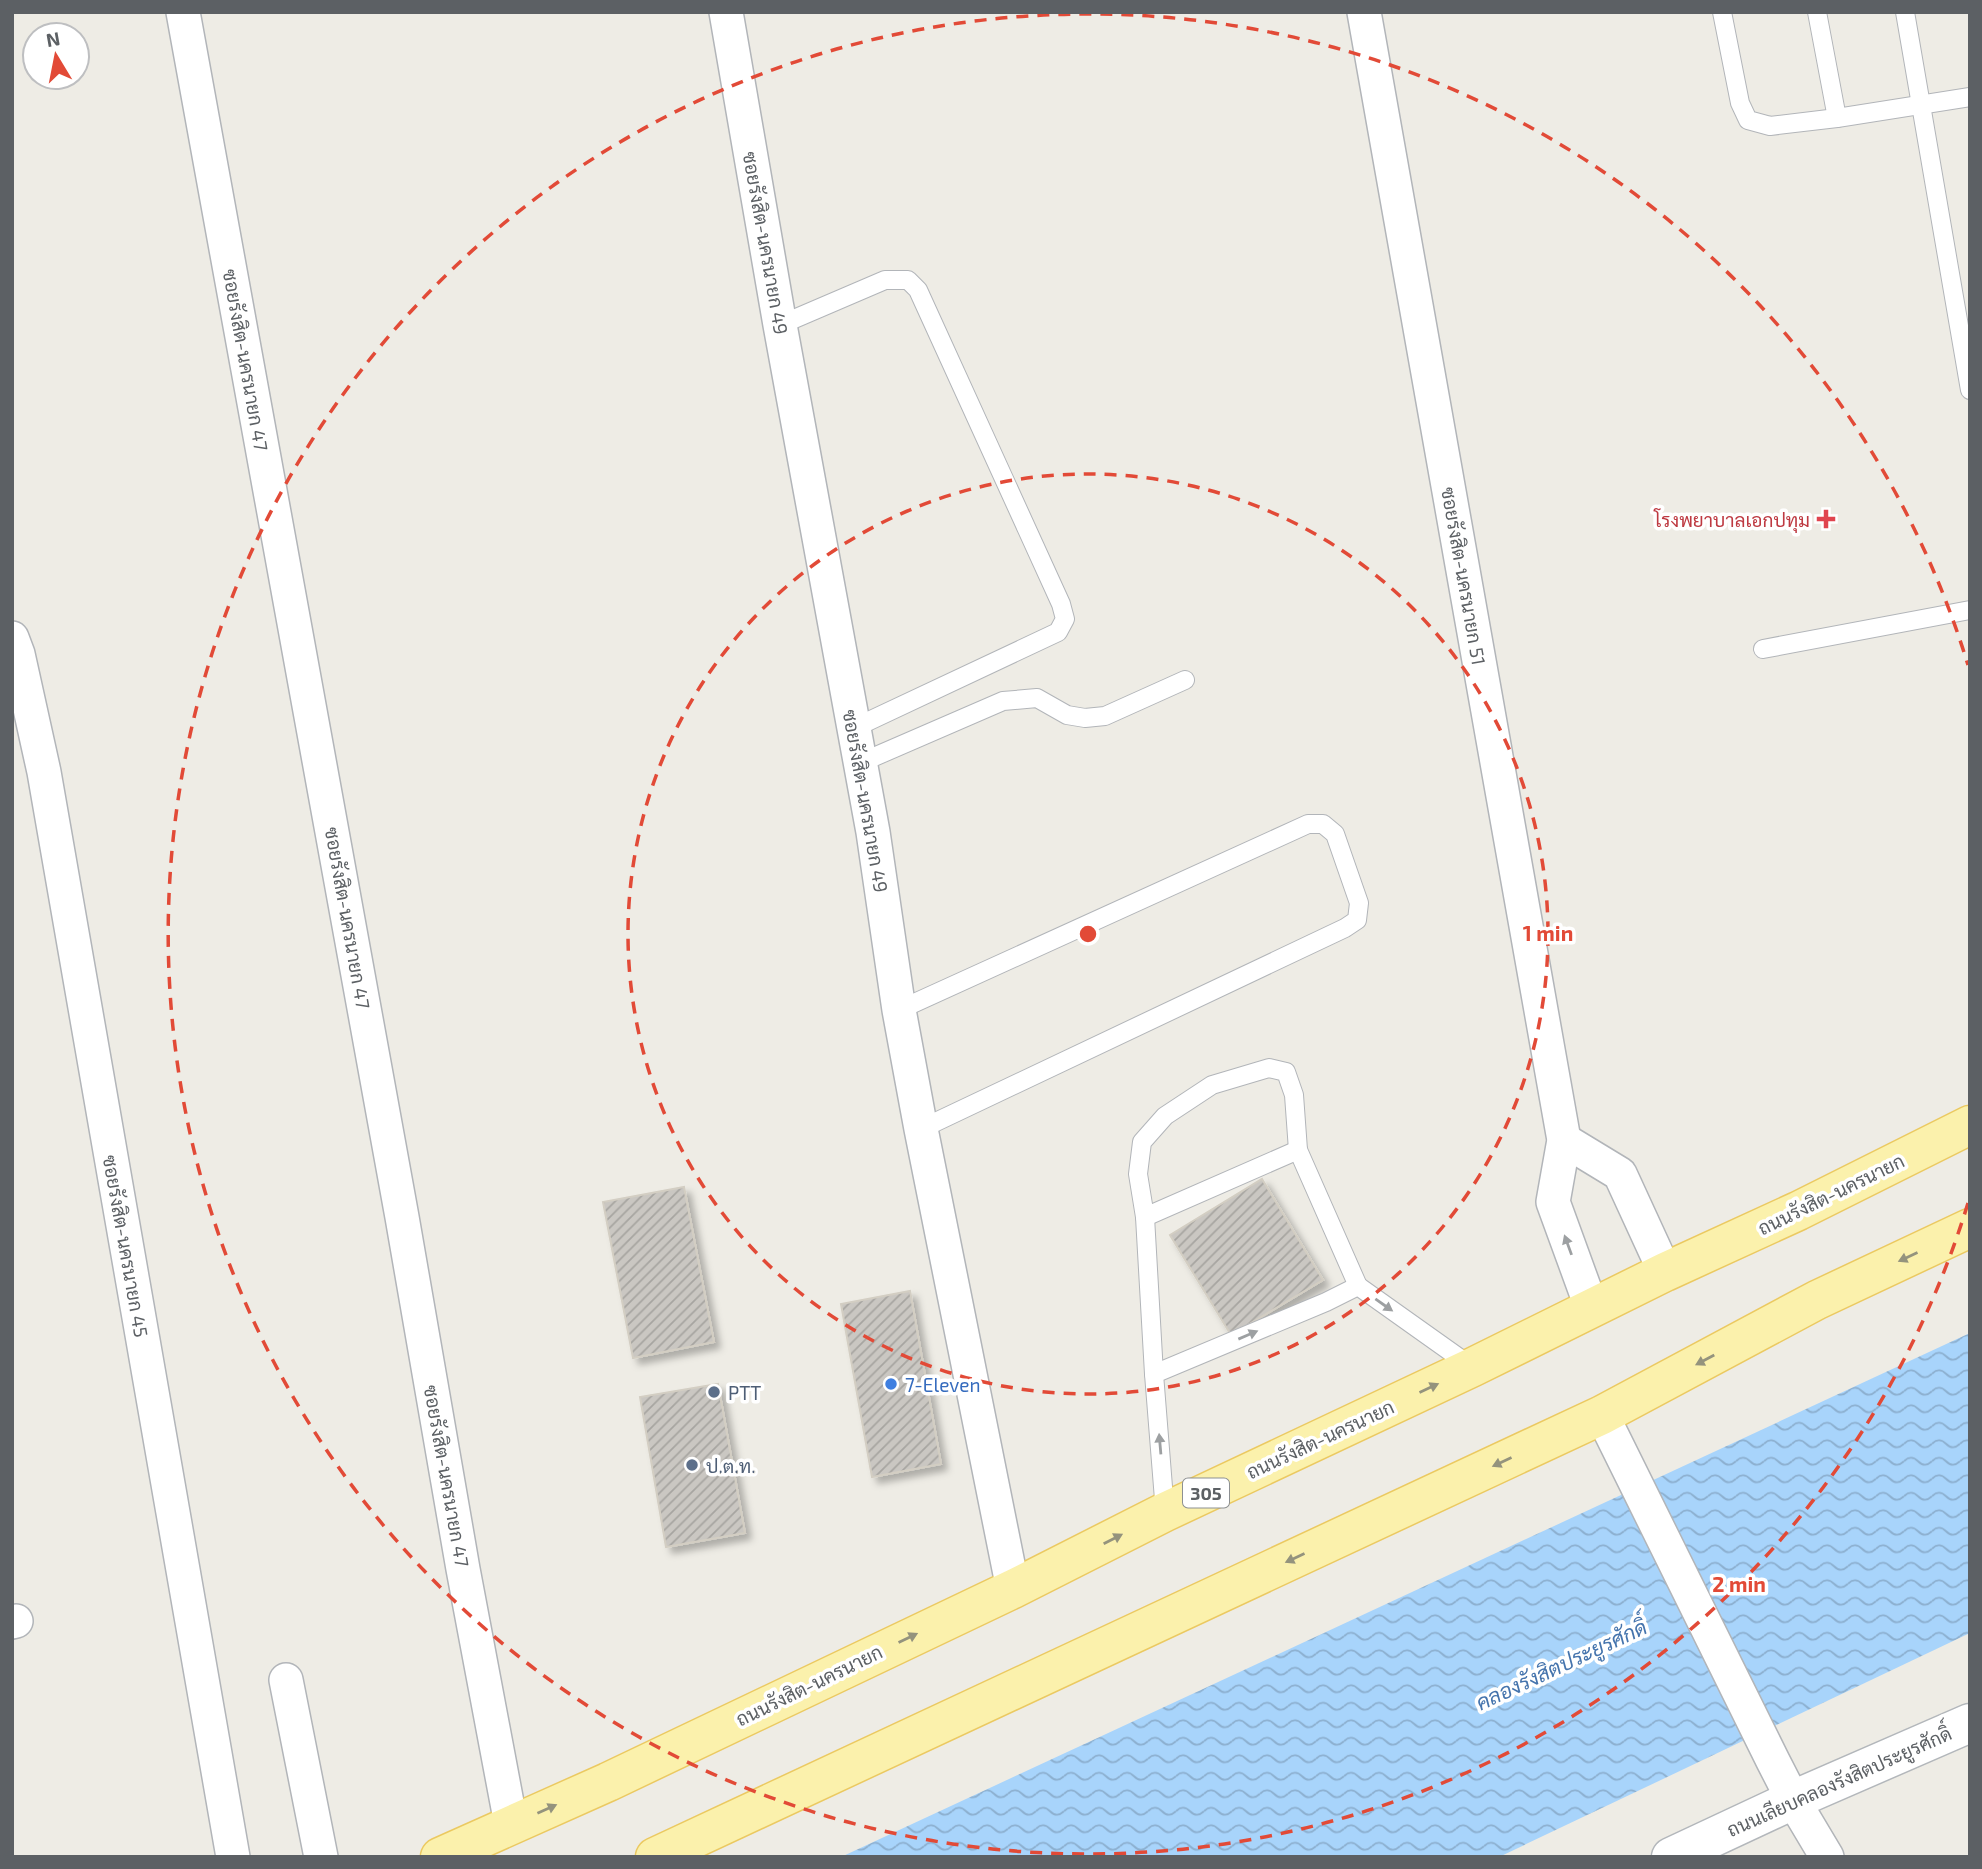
<svg xmlns="http://www.w3.org/2000/svg" width="1982" height="1869" viewBox="0 0 1982 1869" font-family="'Exo 2',Sarabun,sans-serif">
	<style>
		.water { fill: url(#water-waves) }
		.building { fill: url(#building-hatch); stroke: #d3cec3; stroke-width: 2; filter: url(#shadow) }
		.lines { fill: none; stroke-linecap: round; stroke-linejoin: round }
		.lane-casing { stroke: #b2b5b9; stroke-width: 20 }
		.street-casing { stroke: #b2b5b9; stroke-width: 36 }
		.secondary-casing { stroke: #b3b7bb; stroke-width: 41 }
		.primary-casing { stroke: #ebc961; stroke-width: 41 }
		.lane { stroke: #fff; stroke-width: 18 }
		.street { stroke: #fff; stroke-width: 33 }
		.secondary { stroke: #fff; stroke-width: 38 }
		.primary { stroke: #fbf1ac; stroke-width: 38 }
		.oneway { fill: #9da0a2 }
		.oneway2 { fill: #94937d }
		.ring { fill: none; stroke: #e24a37; stroke-width: 3.5; stroke-dasharray: 12 9 }
		.health-dot { fill: #e0444e; stroke: #fff; stroke-width: 2.5 }
		.shop-dot { fill: #3f7fe0; stroke: #fff; stroke-width: 2.5 }
		.service-dot { fill: #5c6f8a; stroke: #fff; stroke-width: 2.5 }
		.labels { text-anchor: middle; dominant-baseline: central; stroke-width: 7; stroke-linejoin: round; paint-order: stroke }
		.shield { fill: #fff; stroke: #8d9092; stroke-width: 2 }
		.shield-label { font-size: 18px; font-weight: bold; fill: #5c6064 }
		.street-label { font-size: 19px; fill: #5c6064; stroke: #fff }
		.health-label { font-size: 19px; fill: #be3a42; stroke: #fff; text-anchor: end }
		.shop-label { font-size: 19px; fill: #366cbe; stroke: #fff; text-anchor: start }
		.service-label { font-size: 19px; fill: #4e5e75; stroke: #fff; text-anchor: start }
		.water-label { font-size: 21px; font-style: italic; fill: #4574ad; stroke: #fff }
		.centre { fill: #e24a37; stroke: #fff; stroke-width: 3.5 }
		.ring-label { font-size: 21px; text-anchor: middle; font-weight: bold; fill: #e24a37; stroke: #fff; stroke-width: 7; stroke-linejoin: round; paint-order: stroke }
	</style>
	<defs>
		<pattern id="water-waves" width="16" height="10" patternUnits="userSpaceOnUse" patternTransform="scale(1.75)"><rect width="16" height="10" fill="#a8d4fb"/><path d="M0 5q4-4 8 0t8 0" fill="none" stroke="#8cafcf"/></pattern>
		<pattern id="building-hatch" width="6" height="6" patternUnits="userSpaceOnUse" patternTransform="scale(1.75)"><rect width="6" height="6" fill="#cac7c2"/><path d="M-1 1l2-2M0 6l6-6M5 7l2-2" fill="none" stroke="#a7a5a1"/></pattern>
		<filter id="shadow"><feDropShadow dx="6" dy="6" stdDeviation="3.5" flood-color="#0004"/></filter>
	</defs>
	<rect width="100%" height="100%" fill="#eeece5"/>
	<polygon class="water" points="1970,1333 1970,1633 1499,1857 841,1857"/>
	<g class="building">
		<polygon points="1262,1179 1323,1280 1231,1335 1170,1235"/>
		<polygon points="684,1187 714,1342 633,1358 603,1202"/>
		<polygon points="910,1291 941,1464 872,1477 841,1304"/>
		<polygon points="718,1384 745,1533 666,1547 640,1397"/>
	</g>
	<g class="lines">
		<g class="lane-casing">
			<g id="lane">
				<polyline points="1722,12 1740,103 1748,120 1770,126 1837,118 1970,97"/>
				<polyline points="1817,12 1837,118"/>
				<polyline points="1905,12 1970,390"/>
				<polyline points="780,325 885,280 908,280 918,290 1061,604 1065,619 1058,632 854,728"/>
				<polyline points="1763,649 1970,610"/>
				<polyline points="860,763 1003,701 1037,698 1067,715 1085,718 1105,716 1185,680"/>
				<polyline points="899,1010 1308,824 1323,824 1335,834 1359,903 1357,920 1345,928 921,1129"/>
				<polyline points="1145,1217 1298,1150"/>
				<polyline points="1154,1374 1145,1217 1138,1174 1142,1142 1165,1116 1212,1085 1269,1068 1286,1072 1294,1095 1298,1150 1358,1286"/>
				<polyline points="1165,1512 1154,1374 1326,1302 1358,1286 1472,1367"/>
			</g>
		</g>
		<g class="street-casing">
			<g id="street">
				<polyline points="183,12 402,1217 463,1569 511,1824"/>
				<polyline points="726,12 780,325 873,832 899,1010 921,1129 1013,1589"/>
				<polyline points="1364,12 1564,1140 1553,1202 1592,1309"/>
				<polyline points="12,638 18,654 44,772 233,1857"/>
				<polyline points="1564,1140 1620,1174 1665,1272"/>
				<polyline points="1602,1415 1773,1761 1793,1800 1827,1857"/>
				<polyline points="12,1622 16,1621"/>
				<polyline points="286,1680 321,1857"/>
			</g>
		</g>
		<g class="secondary-casing">
			<polyline id="secondary" points="1671,1857 1793,1800 1970,1723"/>
		</g>
		<g class="primary-casing">
			<g id="primary">
				<polyline points="440,1857 608,1782 1013,1589 1165,1512 1473,1367 1665,1272 1798,1211 1970,1125"/>
				<polyline points="655,1857 1602,1415 1817,1300 1970,1228"/>
			</g>
		</g>
		<use href="#lane" class="lane"/>
		<use href="#street" class="street"/>
		<use href="#secondary" class="secondary"/>
		<use href="#primary" class="primary"/>
	</g>
	<defs><path id="oneway-solid" d="M-6-.8H1V-3.2L6.5 0L1 3.2V.8H-6Z" transform="scale(1.75)"/></defs>
	<g class="oneway">
		<use href="#oneway-solid" transform="translate(1568 1245) rotate(-110)"/>
		<use href="#oneway-solid" transform="translate(1384 1305) rotate(35)"/>
		<use href="#oneway-solid" transform="translate(1248 1335) rotate(-23)"/>
		<use href="#oneway-solid" transform="translate(1160 1444) rotate(-95)"/>
	</g>
	<g class="oneway2">
		<use href="#oneway-solid" transform="translate(1908 1257) rotate(155)"/>
		<use href="#oneway-solid" transform="translate(1705 1360) rotate(152)"/>
		<use href="#oneway-solid" transform="translate(1429 1388) rotate(-25)"/>
		<use href="#oneway-solid" transform="translate(1502 1462) rotate(155)"/>
		<use href="#oneway-solid" transform="translate(1113 1539) rotate(-27)"/>
		<use href="#oneway-solid" transform="translate(1295 1558) rotate(155)"/>
		<use href="#oneway-solid" transform="translate(908 1638) rotate(-26)"/>
		<use href="#oneway-solid" transform="translate(547 1809) rotate(-24)"/>
	</g>
	<g class="ring">
		<circle cx="1088" cy="934" r="460"/>
		<path d="M1968 1203A920 920 0 1 1 1968 665"/>
	</g>
	<path class="health-dot" d="M1822.5 508.5h7v7h7v7h-7v7h-7v-7h-7v-7h7z"/>
	<circle class="shop-dot" cx="891" cy="1384" r="7"/>
	<g class="service-dot">
		<circle cx="714" cy="1392" r="7"/>
		<circle cx="692" cy="1465" r="7"/>
	</g>
	<g class="labels">
		<rect class="shield" x="1183" y="1478.5" width="46" height="29" rx="5"/>
		<g class="shield-label">
			<text x="1206" y="1493">305</text>
		</g>
		<g class="street-label">
			<text transform="translate(766 243) rotate(80)">ซอยรังสิต-นครนายก 49</text>
			<text transform="translate(246 360) rotate(80)">ซอยรังสิต-นครนายก 47</text>
			<text transform="translate(1464 576) rotate(80)">ซอยรังสิต-นครนายก 51</text>
			<text transform="translate(866 801) rotate(80)">ซอยรังสิต-นครนายก 49</text>
			<text transform="translate(348 918) rotate(80)">ซอยรังสิต-นครนายก 47</text>
			<text transform="translate(1831 1194) rotate(-26)">ถนนรังสิต-นครนายก</text>
			<text transform="translate(126 1246) rotate(80)">ซอยรังสิต-นครนายก 45</text>
			<text transform="translate(1320 1439) rotate(-25)">ถนนรังสิต-นครนายก</text>
			<text transform="translate(447 1476) rotate(80)">ซอยรังสิต-นครนายก 47</text>
			<text transform="translate(809 1685) rotate(-26)">ถนนรังสิต-นครนายก</text>
			<text transform="translate(1839 1781) rotate(-24)">ถนนเลียบคลองรังสิตประยูรศักดิ์</text>
		</g>
		<g class="health-label">
			<text x="1810" y="519">โรงพยาบาลเอกปทุม</text>
		</g>
		<g class="shop-label">
			<text x="905" y="1384">7-Eleven</text>
		</g>
		<g class="service-label">
			<text x="728" y="1392">PTT</text>
			<text x="706" y="1465">ป.ต.ท.</text>
		</g>
		<g class="water-label">
			<text transform="translate(1561 1664) rotate(-25)">คลองรังสิตประยูรศักดิ์</text>
		</g>
	</g>
	<circle cx="1088" cy="934" r="10" class="centre"/>
	<g class="ring-label">
		<text x="1548" y="941">1 min</text>
		<text x="1739" y="1592">2 min</text>
	</g>
	<rect width="1982" height="1869" fill="none" stroke="#5c6064" stroke-width="28"/>
	<g transform="translate(56 56) rotate(350)"><circle r="33" fill="#ffffff" stroke="#bebfc1" stroke-width="2"/>
	<path d="M0-5L12 26L0 18L-12 26Z" fill="#e24a37"/>
	<text y="-10" font-size="19" font-weight="bold" text-anchor="middle" fill="#5c6064">N</text>
	</g>
</svg>
